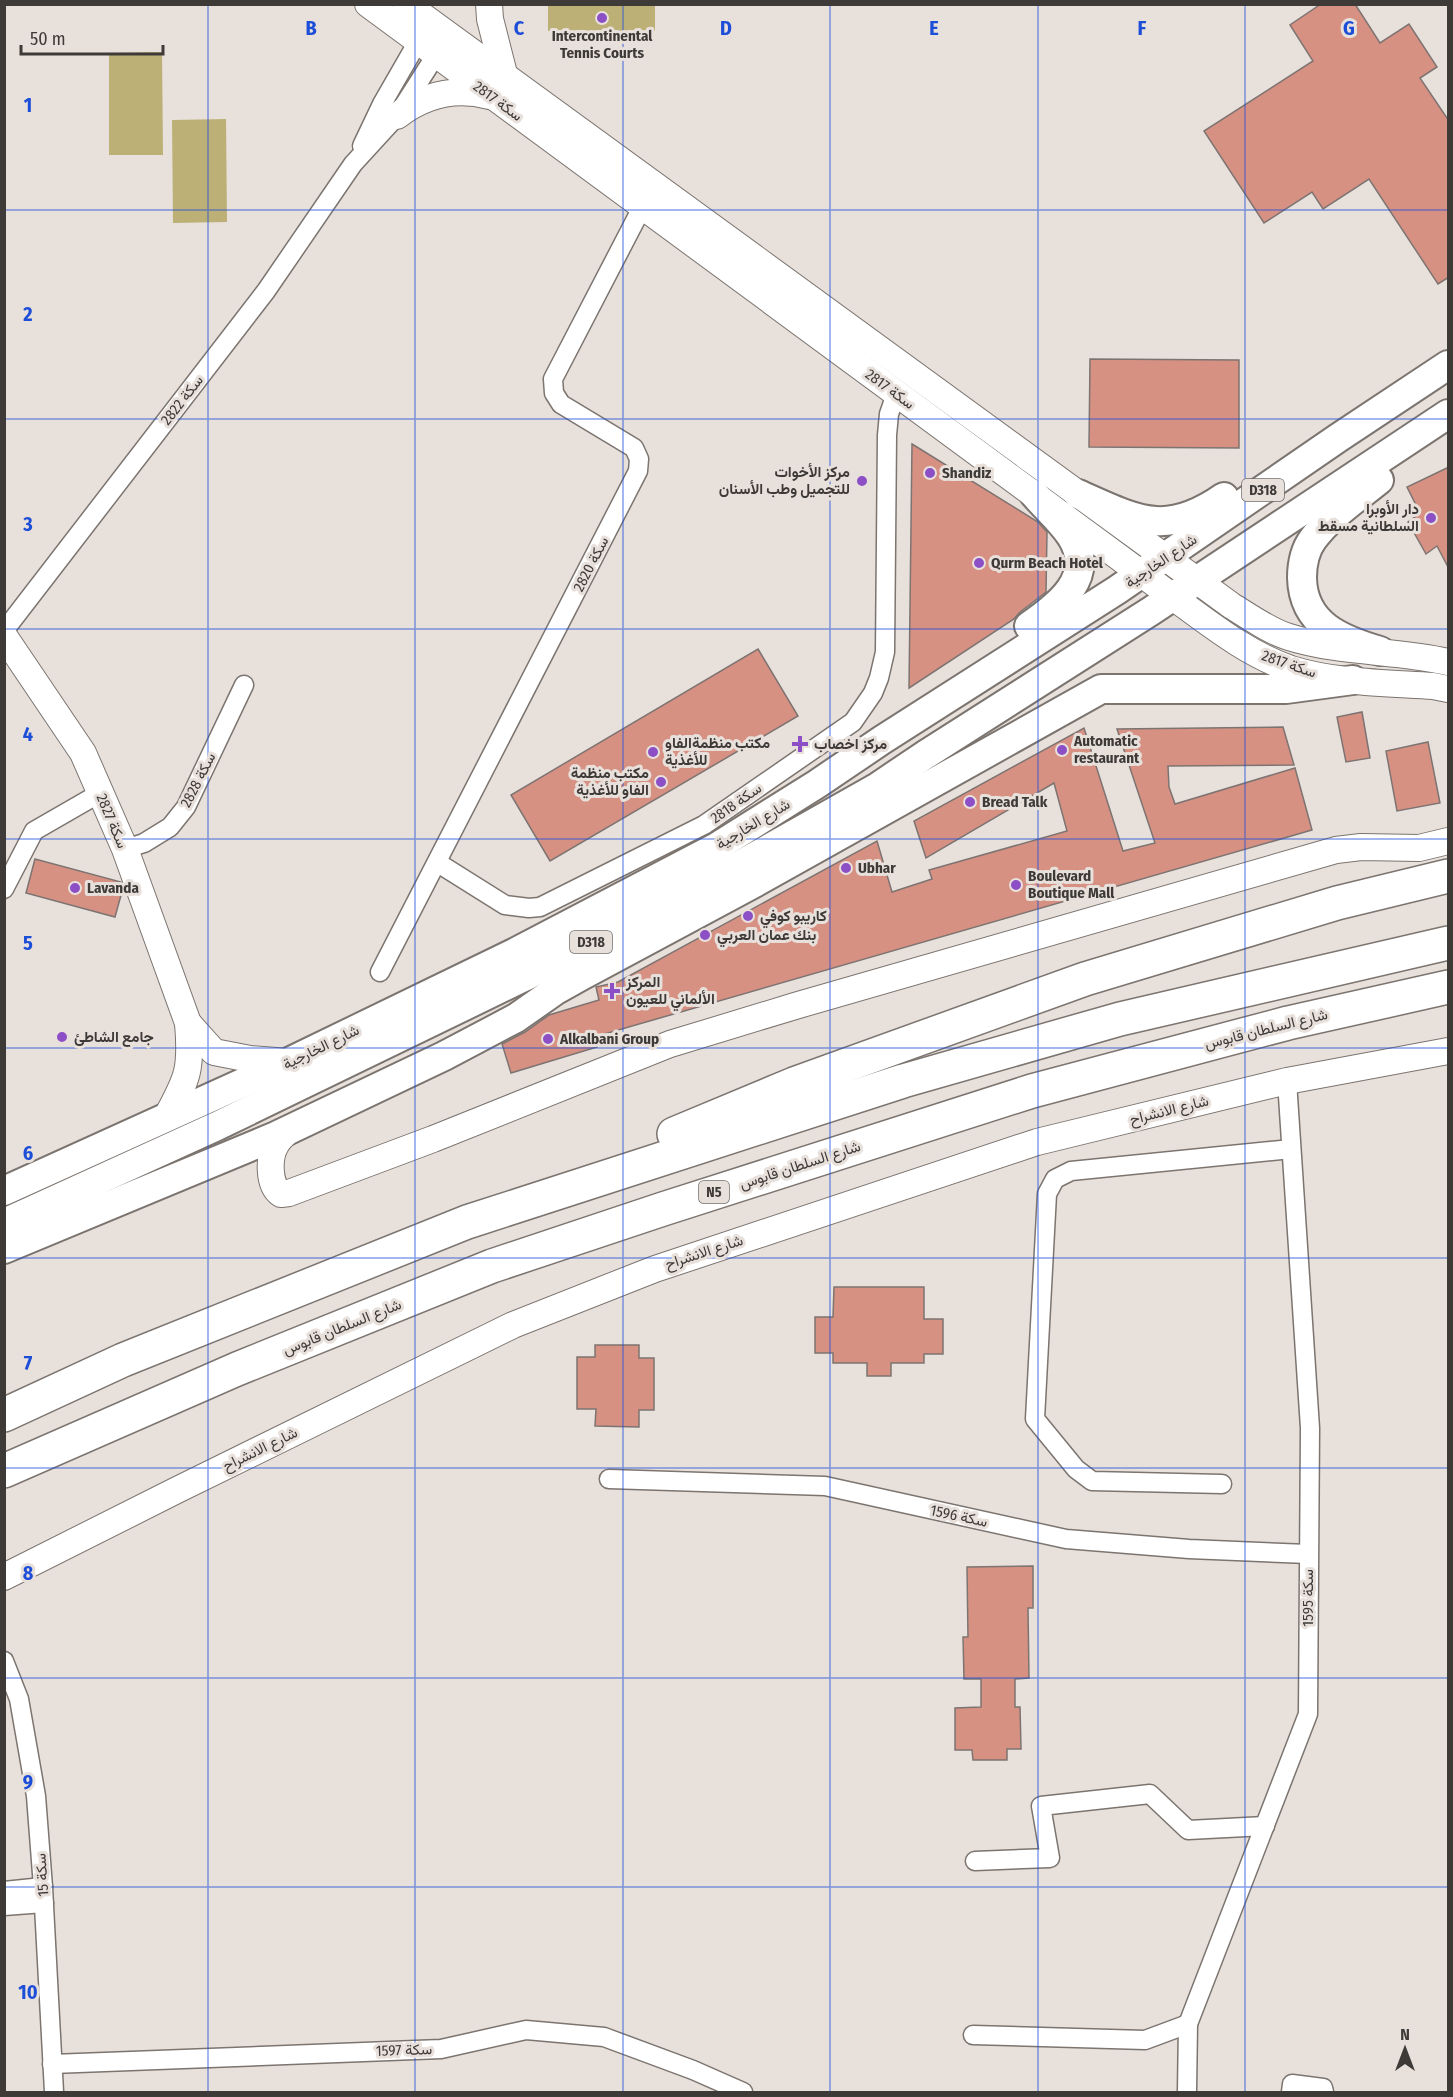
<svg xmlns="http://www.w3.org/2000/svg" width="1453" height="2097" viewBox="0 0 1453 2097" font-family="'Fira Sans Condensed',Vazirmatn,sans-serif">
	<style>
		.green { fill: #bcb076 }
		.building { fill: #d79183; stroke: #7d7472; stroke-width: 1.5 }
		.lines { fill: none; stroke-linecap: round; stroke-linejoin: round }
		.street-casing { stroke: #7b746f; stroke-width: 21 }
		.secondary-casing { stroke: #7b746f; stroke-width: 28 }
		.primary-casing { stroke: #7b746f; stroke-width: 32 }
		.highway-casing { stroke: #7b746f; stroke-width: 36 }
		.street { stroke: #fff; stroke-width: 18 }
		.secondary { stroke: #fff; stroke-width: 26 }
		.primary { stroke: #fff; stroke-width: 28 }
		.highway { stroke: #fff; stroke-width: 33 }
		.grid { fill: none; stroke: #1d4ed8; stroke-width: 1.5; stroke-opacity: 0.55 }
		.poi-dot { fill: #8c4fc6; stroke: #e8e0db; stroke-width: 2 }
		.labels { text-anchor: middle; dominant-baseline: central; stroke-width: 6; stroke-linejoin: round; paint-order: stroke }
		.shield { fill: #e8e0db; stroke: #706c69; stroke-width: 1.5 }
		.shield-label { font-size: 14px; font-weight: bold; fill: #3d3a38 }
		.poi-label { font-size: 15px; font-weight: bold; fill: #3d3a38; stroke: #e8e0db; text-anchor: start }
		.street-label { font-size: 15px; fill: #3d3a38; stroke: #e8e0db }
		.grid-label { font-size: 20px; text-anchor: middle; font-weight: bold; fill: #1d4ed8; stroke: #e8e0db; stroke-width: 6; stroke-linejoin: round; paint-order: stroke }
	</style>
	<rect width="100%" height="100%" fill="#e8e0db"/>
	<g class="green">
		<rect x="548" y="5" width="107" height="26"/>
		<polygon points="162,52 163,155 109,155 109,53"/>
		<polygon points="226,119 227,222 173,223 172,120"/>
	</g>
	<g class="building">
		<polygon points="1321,4 1355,4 1380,43 1409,24 1437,67 1420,78 1449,121 1449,277 1438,284 1369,179 1323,209 1312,192 1264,223 1204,131 1313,61 1290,25"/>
		<polygon points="1090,359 1239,360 1239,448 1089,447"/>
		<polygon points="912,444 1038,522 1047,532 1046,592 1019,613 1014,619 909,688"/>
		<polygon points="1449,467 1449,569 1437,546 1426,554 1408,522 1420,513 1407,487"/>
		<polygon points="758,649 798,716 550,861 511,795"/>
		<polygon points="1362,712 1370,758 1346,762 1337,717"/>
		<polygon points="1283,727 1294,765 1168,766 1169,787 1175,804 1295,768 1312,830 594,1037 597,1047 511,1073 502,1044 525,1032 549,1015 599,1000 596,987 618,982 877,841 892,892 932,879 929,870 1067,831 1054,783 926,858 914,821 1084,728 1123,851 1155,843 1117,729"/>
		<polygon points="1428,742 1440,803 1397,811 1386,751"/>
		<polygon points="35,859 121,882 123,888 115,917 26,893"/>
		<polygon points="834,1287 924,1287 924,1319 943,1319 943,1354 924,1354 924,1363 891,1363 891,1376 867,1376 867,1363 833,1363 833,1353 815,1353 815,1317 833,1317"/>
		<polygon points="595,1345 639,1345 639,1358 654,1358 654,1410 639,1410 639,1427 595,1426 596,1409 577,1409 577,1357 595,1357"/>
		<polygon points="1033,1566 1033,1608 1028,1608 1029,1678 1015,1679 1015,1707 1020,1707 1021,1749 1007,1749 1007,1760 973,1760 972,1750 955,1750 955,1708 981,1707 981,1679 964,1679 963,1637 968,1637 967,1567"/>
	</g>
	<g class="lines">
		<g class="street-casing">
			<g id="street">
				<polyline points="362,146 382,104 424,31"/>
				<polyline points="4,631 266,291 353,164 397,116 443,44"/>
				<polyline points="125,849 144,843 170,827 186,807 244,685"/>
				<polyline points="438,863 505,905 529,908 540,907 704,825 853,722 873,693 879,678 885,652 887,435 889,414 896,394"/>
				<polyline points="4,889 34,831 100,793"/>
				<polyline points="380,972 638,471 639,459 634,448 561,404 554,393 553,379 648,196"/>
				<polyline points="609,1479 825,1486 1066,1539 1189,1549 1308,1554"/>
				<polyline points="1222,1484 1092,1481 1076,1469 1035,1419 1047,1194 1055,1179 1071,1171 1291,1149"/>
				<polyline points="4,1661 19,1699 36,1796 43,1887 54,2092"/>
				<polyline points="975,1861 1050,1858 1041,1806 1150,1794 1188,1830 1265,1826"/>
				<polyline points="4,1891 43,1887"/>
				<polyline points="4,1906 44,1903"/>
				<polyline points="973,2035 1145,2040 1188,2024"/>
				<polyline points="52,2064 441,2049 526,2030 604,2037 693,2070 743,2092"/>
				<polyline points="1187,2092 1188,2024 1308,1714 1310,1428 1287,1081"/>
				<polyline points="1291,2092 1292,2084 1323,2088 1324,2092"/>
			</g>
		</g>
		<g class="secondary-casing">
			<g id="secondary">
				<path d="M368,4l805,593c37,27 74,57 118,72 45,14 96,14 142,17l15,3"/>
				<path d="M406,4l826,602c18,11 37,25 57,31 51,16 107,13 159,25"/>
				<polyline points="489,4 490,19 504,74"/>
				<path d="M397,116c27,-21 58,-29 92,-20"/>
				<path d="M4,636l79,117 42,96 63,174c4,46 0,55 -22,95"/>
				<polyline points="188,1023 214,1052 250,1059 289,1062"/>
				<path d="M290,1129c-4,4 -10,9 -13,14 -9,13 -9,42 4,51l8,-1 144,-54 237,-95 125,-38 541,-156 25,-3 58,1 29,-7"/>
				<polyline points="4,1577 177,1490 513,1325 655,1269 1037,1142 1287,1081 1448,1051"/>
			</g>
		</g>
		<g class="primary-casing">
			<g id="primary">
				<path d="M1379,480c-22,18 -49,36 -66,59 -9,12 -11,25 -11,39 1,47 40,62 78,73"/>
				<path d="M1078,494c59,26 87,44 146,3"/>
				<path d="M1029,626c29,-20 68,-49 42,-90 -10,-15 -25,-28 -37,-42"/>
				<polyline points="4,1191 289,1062 516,952 715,848 817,784 882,740 1117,590 1338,438 1448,365"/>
				<polyline points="4,1223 217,1126 524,977 729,871 876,788 925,755 1151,611 1448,414"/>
				<polyline points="4,1249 276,1136 444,1056 516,1018 556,990 581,976 758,881 1101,689 1286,689 1353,680"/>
			</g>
		</g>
		<g class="highway-casing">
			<g id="highway">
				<polyline points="674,1134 794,1084 1085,979 1337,903 1448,876"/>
				<polyline points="4,1415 123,1360 467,1222 903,1081 1120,1019 1448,943"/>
				<polyline points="4,1471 237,1369 492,1266 663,1209 1032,1091 1288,1023 1448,987"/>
			</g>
		</g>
		<use href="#street" class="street"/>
		<use href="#secondary" class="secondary"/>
		<use href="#primary" class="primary"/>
		<use href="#highway" class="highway"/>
	</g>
	<path class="grid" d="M208,4v2088M415,4v2088M623,4v2088M830,4v2088M1038,4v2088M1245,4v2088M4,210h1444M4,419h1444M4,629h1444M4,839h1444M4,1048h1444M4,1258h1444M4,1468h1444M4,1678h1444M4,1887h1444"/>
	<g class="poi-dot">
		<circle cx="602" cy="18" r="6"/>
		<circle cx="930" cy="473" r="6"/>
		<circle cx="862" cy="481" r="6"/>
		<circle cx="1431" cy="518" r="6"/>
		<circle cx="979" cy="563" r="6"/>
		<path d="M797 735h6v6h6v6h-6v6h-6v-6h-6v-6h6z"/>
		<circle cx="1062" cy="750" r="6"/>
		<circle cx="653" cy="752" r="6"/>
		<circle cx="661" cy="782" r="6"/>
		<circle cx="970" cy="802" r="6"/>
		<circle cx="846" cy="868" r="6"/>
		<circle cx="1016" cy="885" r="6"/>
		<circle cx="75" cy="888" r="6"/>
		<circle cx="748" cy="916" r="6"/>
		<circle cx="705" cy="935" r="6"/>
		<path d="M609 982h6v6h6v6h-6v6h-6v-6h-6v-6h6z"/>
		<circle cx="62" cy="1037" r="6"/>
		<circle cx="548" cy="1039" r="6"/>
	</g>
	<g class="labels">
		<g class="shield">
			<rect x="1242" y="479" width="42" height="22" rx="4.5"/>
			<rect x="570" y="931" width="42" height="22" rx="4.5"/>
			<rect x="699" y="1181" width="30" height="22" rx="4.5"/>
		</g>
		<g class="shield-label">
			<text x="1263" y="490">D318</text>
			<text x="591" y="942">D318</text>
			<text x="714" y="1192">N5</text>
		</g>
		<g class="poi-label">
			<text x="602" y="36" text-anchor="middle">Intercontinental<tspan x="602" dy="17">Tennis Courts</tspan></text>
			<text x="850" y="472" text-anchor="end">مركز الأخوات<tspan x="850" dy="17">للتجميل وطب الأسنان</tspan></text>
			<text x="942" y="473">Shandiz</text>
			<text x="1419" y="509" text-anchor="end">دار الأوبرا<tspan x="1419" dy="17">السلطانية مسقط</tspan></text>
			<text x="991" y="563">Qurm Beach Hotel</text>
			<text x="1074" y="741">Automatic<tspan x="1074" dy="17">restaurant</tspan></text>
			<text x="665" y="743">مكتب منظمةالفاو<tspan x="665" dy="17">للأغذية</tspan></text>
			<text x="814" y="744">مركز اخصاب</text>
			<text x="649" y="773" text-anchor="end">مكتب منظمة<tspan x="649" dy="17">الفاو للأغذية</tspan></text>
			<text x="982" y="802">Bread Talk</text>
			<text x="858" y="868">Ubhar</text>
			<text x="1028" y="876">Boulevard<tspan x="1028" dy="17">Boutique Mall</tspan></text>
			<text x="87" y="888">Lavanda</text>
			<text x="760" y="916">كاريبو كوفي</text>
			<text x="717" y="935">بنك عمان العربي</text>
			<text x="626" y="982">المركز<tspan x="626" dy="17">الألماني للعيون</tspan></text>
			<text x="74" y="1037">جامع الشاطئ</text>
			<text x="560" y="1039">Alkalbani Group</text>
		</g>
		<g class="street-label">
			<text transform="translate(498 101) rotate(36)">سكة 2817</text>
			<text transform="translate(890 389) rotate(36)">سكة 2817</text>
			<text transform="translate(182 400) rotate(-52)">سكة 2822</text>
			<text transform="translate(1161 561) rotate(-34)">شارع الخارجية</text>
			<text transform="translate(591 564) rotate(-63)">سكة 2820</text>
			<text transform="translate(1289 664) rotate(19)">سكة 2817</text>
			<text transform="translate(198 780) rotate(-63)">سكة 2828</text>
			<text transform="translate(736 803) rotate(-35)">سكة 2818</text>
			<text transform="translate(112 821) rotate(67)">سكة 2827</text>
			<text transform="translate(753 824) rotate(-31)">شارع الخارجية</text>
			<text transform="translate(1266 1029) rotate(-14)">شارع السلطان قابوس</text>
			<text transform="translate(321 1047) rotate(-26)">شارع الخارجية</text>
			<text transform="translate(1169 1110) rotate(-14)">شارع الانشراح</text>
			<text transform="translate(800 1165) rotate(-18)">شارع السلطان قابوس</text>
			<text transform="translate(704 1252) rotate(-18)">شارع الانشراح</text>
			<text transform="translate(342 1327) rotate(-22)">شارع السلطان قابوس</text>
			<text transform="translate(260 1449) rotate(-26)">شارع الانشراح</text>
			<text transform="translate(959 1516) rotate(12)">سكة 1596</text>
			<text transform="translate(1308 1598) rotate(-90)">سكة 1595</text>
			<text transform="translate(42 1875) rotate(-94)">سكة 15</text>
			<text transform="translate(404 2050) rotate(-2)">سكة 1597</text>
		</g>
	</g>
	<g class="grid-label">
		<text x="311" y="35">B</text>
		<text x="519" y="35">C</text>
		<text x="726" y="35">D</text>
		<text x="934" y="35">E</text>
		<text x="1142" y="35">F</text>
		<text x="1349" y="35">G</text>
		<text x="28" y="112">1</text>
		<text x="28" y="321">2</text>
		<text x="28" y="531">3</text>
		<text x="28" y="741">4</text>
		<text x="28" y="950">5</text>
		<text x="28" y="1160">6</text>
		<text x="28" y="1370">7</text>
		<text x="28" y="1580">8</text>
		<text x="28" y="1789">9</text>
		<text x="28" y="1999">10</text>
	</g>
	<rect width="1453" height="2097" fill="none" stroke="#3d3a38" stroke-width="12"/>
	<g transform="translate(1405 2049)" stroke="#e8e0db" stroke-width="4.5" paint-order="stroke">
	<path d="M0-4.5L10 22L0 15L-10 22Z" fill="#3d3a38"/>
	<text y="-9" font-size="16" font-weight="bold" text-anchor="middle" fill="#3d3a38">N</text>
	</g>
	<path d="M21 45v9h142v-9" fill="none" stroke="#3d3a38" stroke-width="3"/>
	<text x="30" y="45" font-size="18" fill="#3d3a38" stroke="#e8e0db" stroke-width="4.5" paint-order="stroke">50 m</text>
</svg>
